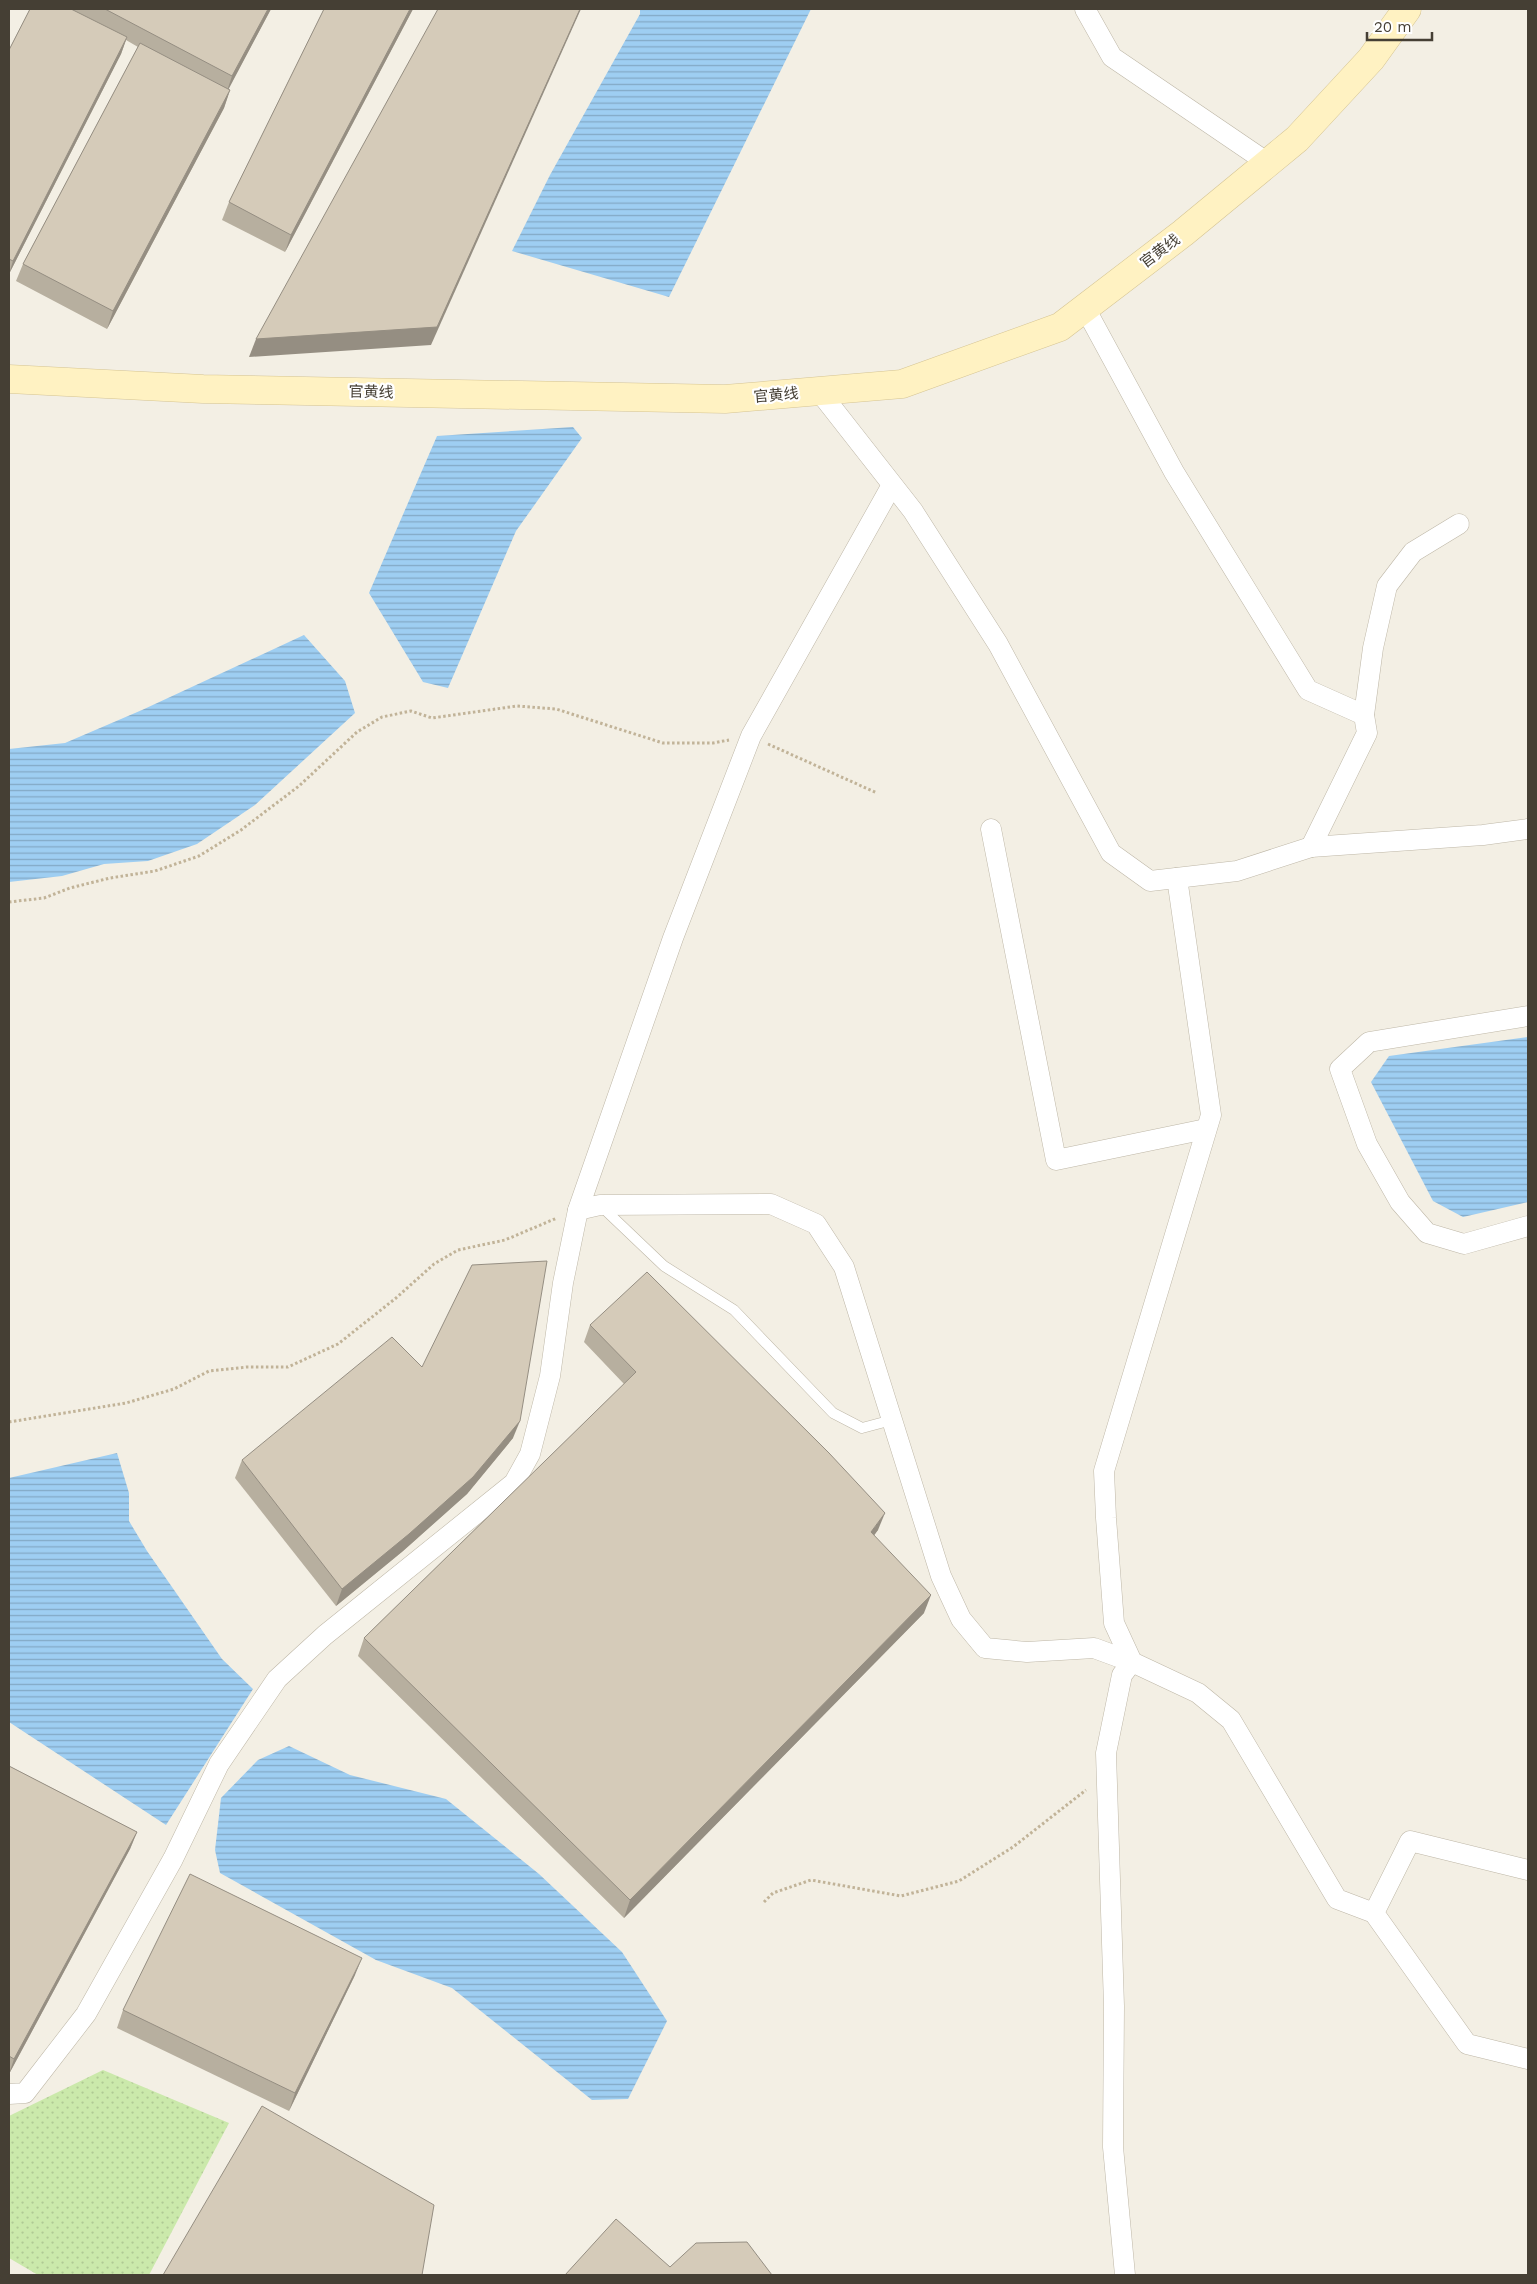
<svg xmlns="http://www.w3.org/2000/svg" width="1537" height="2284" viewBox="0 0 1537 2284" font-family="'Work Sans','Noto Sans SC',sans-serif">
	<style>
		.grass { fill: url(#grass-dots) }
		.water { fill: url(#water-rules) }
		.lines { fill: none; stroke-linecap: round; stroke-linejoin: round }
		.lane-casing { stroke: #beb7a7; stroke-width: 11 }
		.street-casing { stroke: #beb7a7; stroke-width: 21 }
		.secondary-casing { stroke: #d5c493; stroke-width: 29 }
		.path { stroke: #c1b398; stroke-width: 3; stroke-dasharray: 2.5 2.5; stroke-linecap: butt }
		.lane { stroke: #fff; stroke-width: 10 }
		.street { stroke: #fff; stroke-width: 20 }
		.secondary { stroke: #fff2c2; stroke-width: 28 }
		.wall { fill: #b7af9f }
		.shaded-wall { fill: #958e82 }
		.building { fill: #d5cbb9; stroke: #958e82 }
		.labels { text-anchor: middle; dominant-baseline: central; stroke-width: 4.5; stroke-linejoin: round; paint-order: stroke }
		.street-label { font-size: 15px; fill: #453f34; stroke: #fff }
	</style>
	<defs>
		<pattern id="grass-dots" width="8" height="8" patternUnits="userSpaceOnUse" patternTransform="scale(1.25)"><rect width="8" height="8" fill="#cbe9ab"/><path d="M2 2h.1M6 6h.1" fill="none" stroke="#b0c994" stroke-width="1.8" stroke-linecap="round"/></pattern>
		<pattern id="water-rules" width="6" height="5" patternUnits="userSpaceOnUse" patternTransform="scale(1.25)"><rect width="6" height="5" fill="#9ecef2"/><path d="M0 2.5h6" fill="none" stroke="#83a9c5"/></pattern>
	</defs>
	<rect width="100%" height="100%" fill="#f3efe4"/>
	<polygon class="grass" points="103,2070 229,2123 149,2275 38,2275 9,2258 9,2116"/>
	<g class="water">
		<polygon points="640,9 811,9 669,297 512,251 550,175 640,14"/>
		<polygon points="573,427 582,438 516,531 448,688 423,682 369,593 437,436"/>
		<polygon points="304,635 345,681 355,713 255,805 197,844 148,861 104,864 62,876 9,882 9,749 65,743 142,710"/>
		<polygon points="1528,1037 1528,1202 1463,1217 1433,1201 1371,1082 1389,1056"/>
		<polygon points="117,1453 129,1493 129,1521 147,1551 222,1659 253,1689 166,1825 9,1722 9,1478"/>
		<polygon points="289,1746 350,1775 446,1799 539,1874 622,1952 667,2021 628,2099 592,2100 452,1988 376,1960 220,1873 215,1850 221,1798 258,1760"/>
	</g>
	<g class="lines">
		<g class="lane-casing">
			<polyline id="lane" points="601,1206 664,1266 734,1310 833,1413 862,1428 892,1420"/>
		</g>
		<g class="street-casing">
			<g id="street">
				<polyline points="1085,9 1112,57 1268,163"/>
				<polyline points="1085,308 1174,472 1308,690 1364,715 1367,733 1311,847"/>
				<polyline points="819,391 913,511 998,644 1111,853 1150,881 1237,871 1311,847 1483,835 1528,829"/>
				<polyline points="892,485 751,736 673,938 578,1210 600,1205 771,1204 816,1224 844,1267 941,1576 961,1619 985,1648 1027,1652 1094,1648 1132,1662 1122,1675 1106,1753 1114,2006 1113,2147 1125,2275"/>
				<polyline points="1364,715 1373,648 1387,586 1413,552 1459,524"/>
				<polyline points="991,829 1056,1160 1206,1129"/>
				<polyline points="1177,878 1211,1115 1104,1471 1106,1518 1114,1623 1132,1662 1198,1693 1231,1720 1337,1899 1374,1913"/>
				<polyline points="1528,1016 1369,1042 1340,1069 1367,1144 1400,1202 1427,1233 1464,1244 1528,1226"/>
				<polyline points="1528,1870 1410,1841 1374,1913 1467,2044 1528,2059"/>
				<polyline points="9,2094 25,2093 86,2014 173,1859 219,1764 277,1679 325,1635 514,1483 530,1454 550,1376 563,1283 578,1210"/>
			</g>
		</g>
		<g class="secondary-casing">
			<polyline id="secondary" points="9,379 203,389 725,399 902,384 1060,327 1183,233 1297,139 1371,59 1407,9"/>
		</g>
		<g class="path">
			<polyline points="768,744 877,793"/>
			<polyline points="9,902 44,898 70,888 110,878 155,871 199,856 241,830 299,786 357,732 382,717 411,711 432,718 517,706 556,709 663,743 713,743 729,740"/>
			<polyline points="9,1422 126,1403 174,1389 209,1371 247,1367 288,1367 338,1344 396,1298 434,1264 458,1250 505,1240 557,1218"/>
			<polyline points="764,1902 773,1893 811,1880 901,1896 959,1881 1013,1847 1086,1790"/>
		</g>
		<use href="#lane" class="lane"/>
		<use href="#street" class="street"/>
		<use href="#secondary" class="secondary"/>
	</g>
	<g class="wall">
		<polygon points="30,9 271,9 228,89 230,90 224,108 107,329 16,281 23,264 138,47 126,40 121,54 9,274 9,50"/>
		<polygon points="324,9 413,9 285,252 222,220 229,202"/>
		<polygon points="590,1325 878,1530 874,1535 924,1613 624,1918 358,1656 364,1638 624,1384 584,1342"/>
		<polygon points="422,1367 513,1438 467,1494 403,1551 336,1606 235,1478 242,1460"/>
		<polygon points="9,1766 137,1832 130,1849 9,2074"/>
		<polygon points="355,1975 289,2111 117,2028 123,2010"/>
	</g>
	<g class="shaded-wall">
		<polygon points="268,9 271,9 226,94 232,76"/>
		<polygon points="410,9 413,9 285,252 291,235"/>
		<polygon points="580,9 581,9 431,345 249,357 256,339"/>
		<polygon points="127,37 121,54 9,274 13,261"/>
		<polygon points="230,90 224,108 107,329 113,311"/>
		<polygon points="520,1421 513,1438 467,1494 403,1551 336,1606 342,1589"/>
		<polygon points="885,1513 878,1530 864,1549 871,1532"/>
		<polygon points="931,1595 924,1613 624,1918 630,1900"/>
		<polygon points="137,1832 130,1849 9,2074 14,2059"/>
		<polygon points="362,1958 355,1975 289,2111 295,2093"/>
	</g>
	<g class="building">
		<polygon points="30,9 71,9 127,37 13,261 9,259 9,50"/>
		<polygon points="105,9 268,9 232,76"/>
		<polygon points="324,9 410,9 291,235 229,202"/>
		<polygon points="438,9 580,9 437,327 256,339"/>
		<polygon points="140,43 230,90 113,311 23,264"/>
		<polygon points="547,1261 520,1421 473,1477 409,1534 342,1589 242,1460 392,1337 422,1367 472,1265"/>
		<polygon points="647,1272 829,1453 885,1513 871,1532 931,1595 630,1900 364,1638 636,1372 590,1325"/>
		<polygon points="9,1766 137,1832 14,2059 9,2056"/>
		<polygon points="190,1874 362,1958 295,2093 123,2010"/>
		<polygon points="262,2106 434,2205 422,2275 163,2275"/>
		<polygon points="616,2219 670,2267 696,2243 747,2242 772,2275 565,2275"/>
	</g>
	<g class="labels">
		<g class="street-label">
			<text transform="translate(1160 251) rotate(-37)">官黄线</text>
			<text transform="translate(371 392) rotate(1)">官黄线</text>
			<text transform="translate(776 395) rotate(-5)">官黄线</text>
		</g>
	</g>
	<rect width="1537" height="2284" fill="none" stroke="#453f34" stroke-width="20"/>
	<path d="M1367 32v8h65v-8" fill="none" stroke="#453f34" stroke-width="2.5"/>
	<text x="1374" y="32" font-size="15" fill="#453f34" stroke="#ffffff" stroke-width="4" paint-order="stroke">20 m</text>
</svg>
